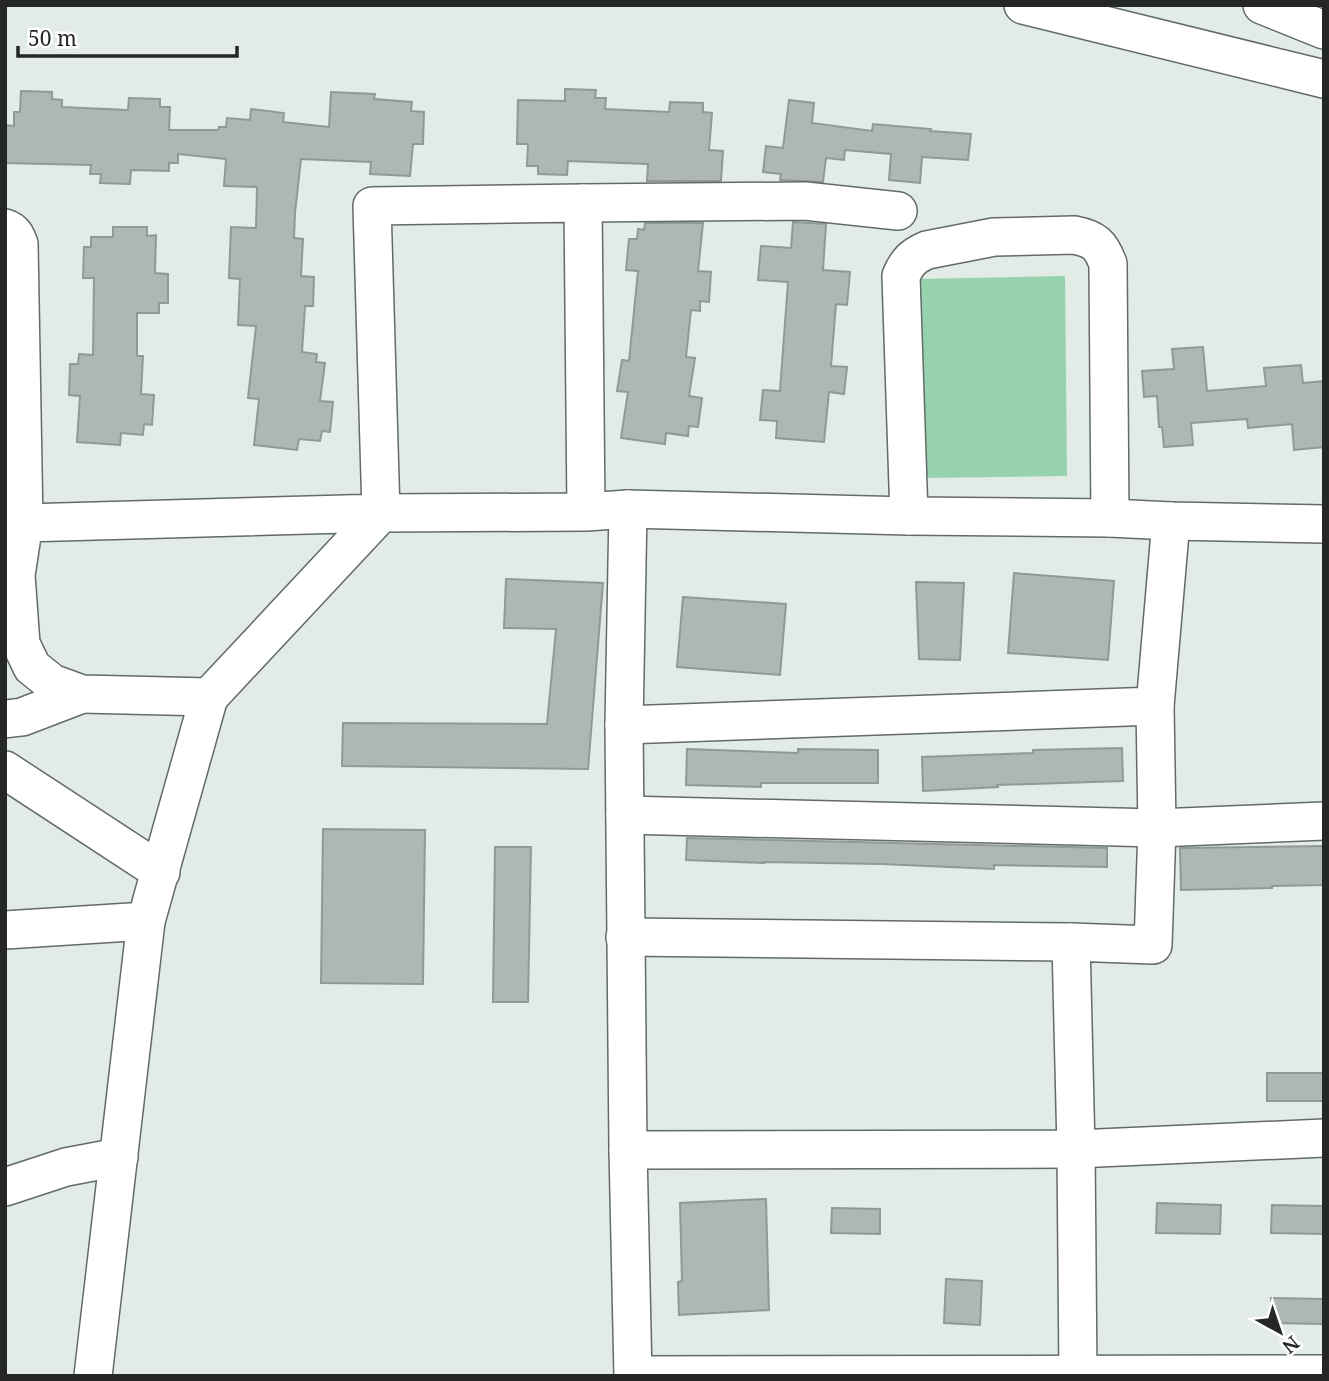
<svg xmlns="http://www.w3.org/2000/svg" width="1329" height="1381" viewBox="0 0 1329 1381" font-family="'Noto Serif',serif">
	<style>
		.green { fill: #97d2af }
		.building { fill: #afb7b2; stroke: #909994; stroke-width: 2 }
		.lines { fill: none; stroke-linecap: round; stroke-linejoin: round }
		.minor-casing { stroke: #636b66; stroke-width: 40 }
		.minor { stroke: #fff; stroke-width: 37 }
	</style>
	<rect width="100%" height="100%" fill="#e2ebe5"/>
	<polygon class="green" points="1065,276 1067,476 921,478 918,279"/>
	<g class="building">
		<polygon points="565,89 596,90 595,98 606,98 605,109 669,112 670,102 703,103 703,112 712,113 709,150 723,151 721,181 647,181 648,164 568,161 567,175 538,174 538,166 527,166 528,144 517,144 518,100 565,101"/>
		<polygon points="21,91 52,92 52,99 62,100 62,107 128,110 129,98 160,99 160,107 170,107 169,130 218,130 219,127 226,127 227,118 250,120 251,109 284,113 283,122 329,127 331,92 375,94 374,99 412,102 411,111 424,112 423,144 413,144 410,176 370,174 371,162 301,159 295,213 294,238 303,239 301,276 314,277 313,306 305,306 302,352 317,354 316,362 325,363 320,401 333,402 330,432 322,431 320,441 299,439 297,450 254,445 259,399 248,398 256,326 238,325 240,279 229,278 231,227 256,228 257,187 224,186 226,159 178,154 178,163 169,163 169,171 131,170 130,184 100,183 101,174 90,174 91,165 5,163 5,125 14,126 14,112 20,112"/>
		<polygon points="789,100 814,103 812,123 872,131 873,124 931,129 930,131 971,134 968,160 922,157 920,183 889,180 891,154 845,150 844,160 826,158 823,182 780,180 781,174 763,172 766,146 783,148"/>
		<polygon points="793,222 826,224 823,270 850,272 847,305 836,304 831,366 847,367 844,394 829,392 824,442 776,438 777,421 760,420 763,390 780,391 788,282 758,280 761,246 791,248"/>
		<polygon points="645,223 703,223 698,271 711,272 709,302 700,301 700,311 691,310 686,357 695,358 689,396 702,398 698,427 689,426 688,436 666,433 665,444 621,438 628,392 617,391 622,360 629,361 638,271 626,270 629,239 637,239 638,229 644,230"/>
		<polygon points="113,227 147,227 147,236 156,235 155,273 168,274 168,303 159,303 159,313 137,313 137,356 143,356 141,394 154,395 152,425 144,424 143,435 121,433 120,445 77,442 80,396 69,395 70,364 78,364 79,354 93,355 94,278 83,278 84,247 91,247 91,237 113,237"/>
		<polygon points="1203,347 1207,391 1266,386 1264,368 1301,365 1303,383 1324,381 1324,447 1294,450 1292,424 1248,428 1247,419 1191,423 1193,445 1164,447 1162,427 1159,427 1157,396 1144,397 1142,371 1174,369 1172,349"/>
		<polygon points="1014,573 1114,581 1108,660 1008,653"/>
		<polygon points="506,579 603,583 588,769 342,766 343,723 547,724 556,629 504,628"/>
		<polygon points="916,582 964,583 960,660 919,659"/>
		<polygon points="683,597 786,604 780,675 677,667"/>
		<polygon points="1122,748 1123,781 997,785 998,787 923,791 922,757 1033,753 1033,750"/>
		<polygon points="687,749 798,753 798,749 878,750 878,783 761,783 761,787 686,785"/>
		<polygon points="323,829 425,830 423,984 321,983"/>
		<polygon points="687,838 1107,848 1107,867 994,865 994,869 881,864 764,862 764,863 686,860"/>
		<polygon points="1324,846 1324,885 1272,886 1272,888 1181,890 1180,848"/>
		<polygon points="495,847 531,847 528,1002 493,1002"/>
		<rect x="1267" y="1073" width="57" height="28"/>
		<polygon points="766,1199 769,1310 679,1315 678,1282 682,1281 680,1203"/>
		<polygon points="1157,1203 1221,1205 1220,1234 1156,1233"/>
		<polygon points="1272,1205 1324,1206 1324,1234 1271,1233"/>
		<polygon points="832,1208 880,1209 880,1234 831,1233"/>
		<polygon points="946,1279 982,1281 980,1325 944,1323"/>
		<polygon points="1271,1298 1324,1299 1324,1324 1271,1323"/>
	</g>
	<g class="lines">
		<g class="minor-casing">
			<g id="minor">
				<polyline points="1023,5 1324,79"/>
				<polyline points="1262,5 1324,30"/>
				<polyline points="583,203 805,201 898,211"/>
				<path d="M5,228c9,3 11,8 14,16l5,279h-19"/>
				<polyline points="628,509 624,725 628,1150 633,1376"/>
				<polyline points="586,512 583,203 372,206 381,513 209,697 82,694 52,683 32,667 21,644 16,575 24,523 381,513 586,512 628,509 909,516 1110,518 1171,521 1324,524"/>
				<path d="M909,516l-8,-240c6,-14 12,-20 26,-26l67,-13 80,-2c21,4 27,10 34,29l2,254"/>
				<polyline points="5,719 22,717 82,694"/>
				<polyline points="624,725 1155,706 1171,521"/>
				<polyline points="5,770 161,872"/>
				<polyline points="625,815 1157,828 1324,821"/>
				<polyline points="5,930 146,921 209,697"/>
				<polyline points="625,937 1071,942"/>
				<polyline points="628,1150 1076,1149 1324,1138"/>
				<polyline points="5,1187 66,1167 119,1157"/>
				<polyline points="633,1375 1324,1374"/>
				<polyline points="93,1376 146,921"/>
				<polyline points="1078,1376 1076,1149 1071,942 1153,945 1157,828 1155,706"/>
			</g>
		</g>
		<use href="#minor" class="minor"/>
	</g>
	<rect width="1329" height="1381" fill="none" stroke="#242725" stroke-width="14"/>
	<g transform="translate(1280 1332) rotate(140)" stroke="#ffffff" stroke-width="5" paint-order="stroke">
	<path d="M0-5L12 26L0 18L-12 26Z" fill="#242725"/>
	<text y="-10" font-size="19" font-weight="bold" text-anchor="middle" fill="#242725">N</text>
	</g>
	<path d="M18 46v10h219v-10" fill="none" stroke="#242725" stroke-width="3.5"/>
	<text x="28" y="46" font-size="21" fill="#242725" stroke="#ffffff" stroke-width="5" paint-order="stroke">50 m</text>
</svg>
